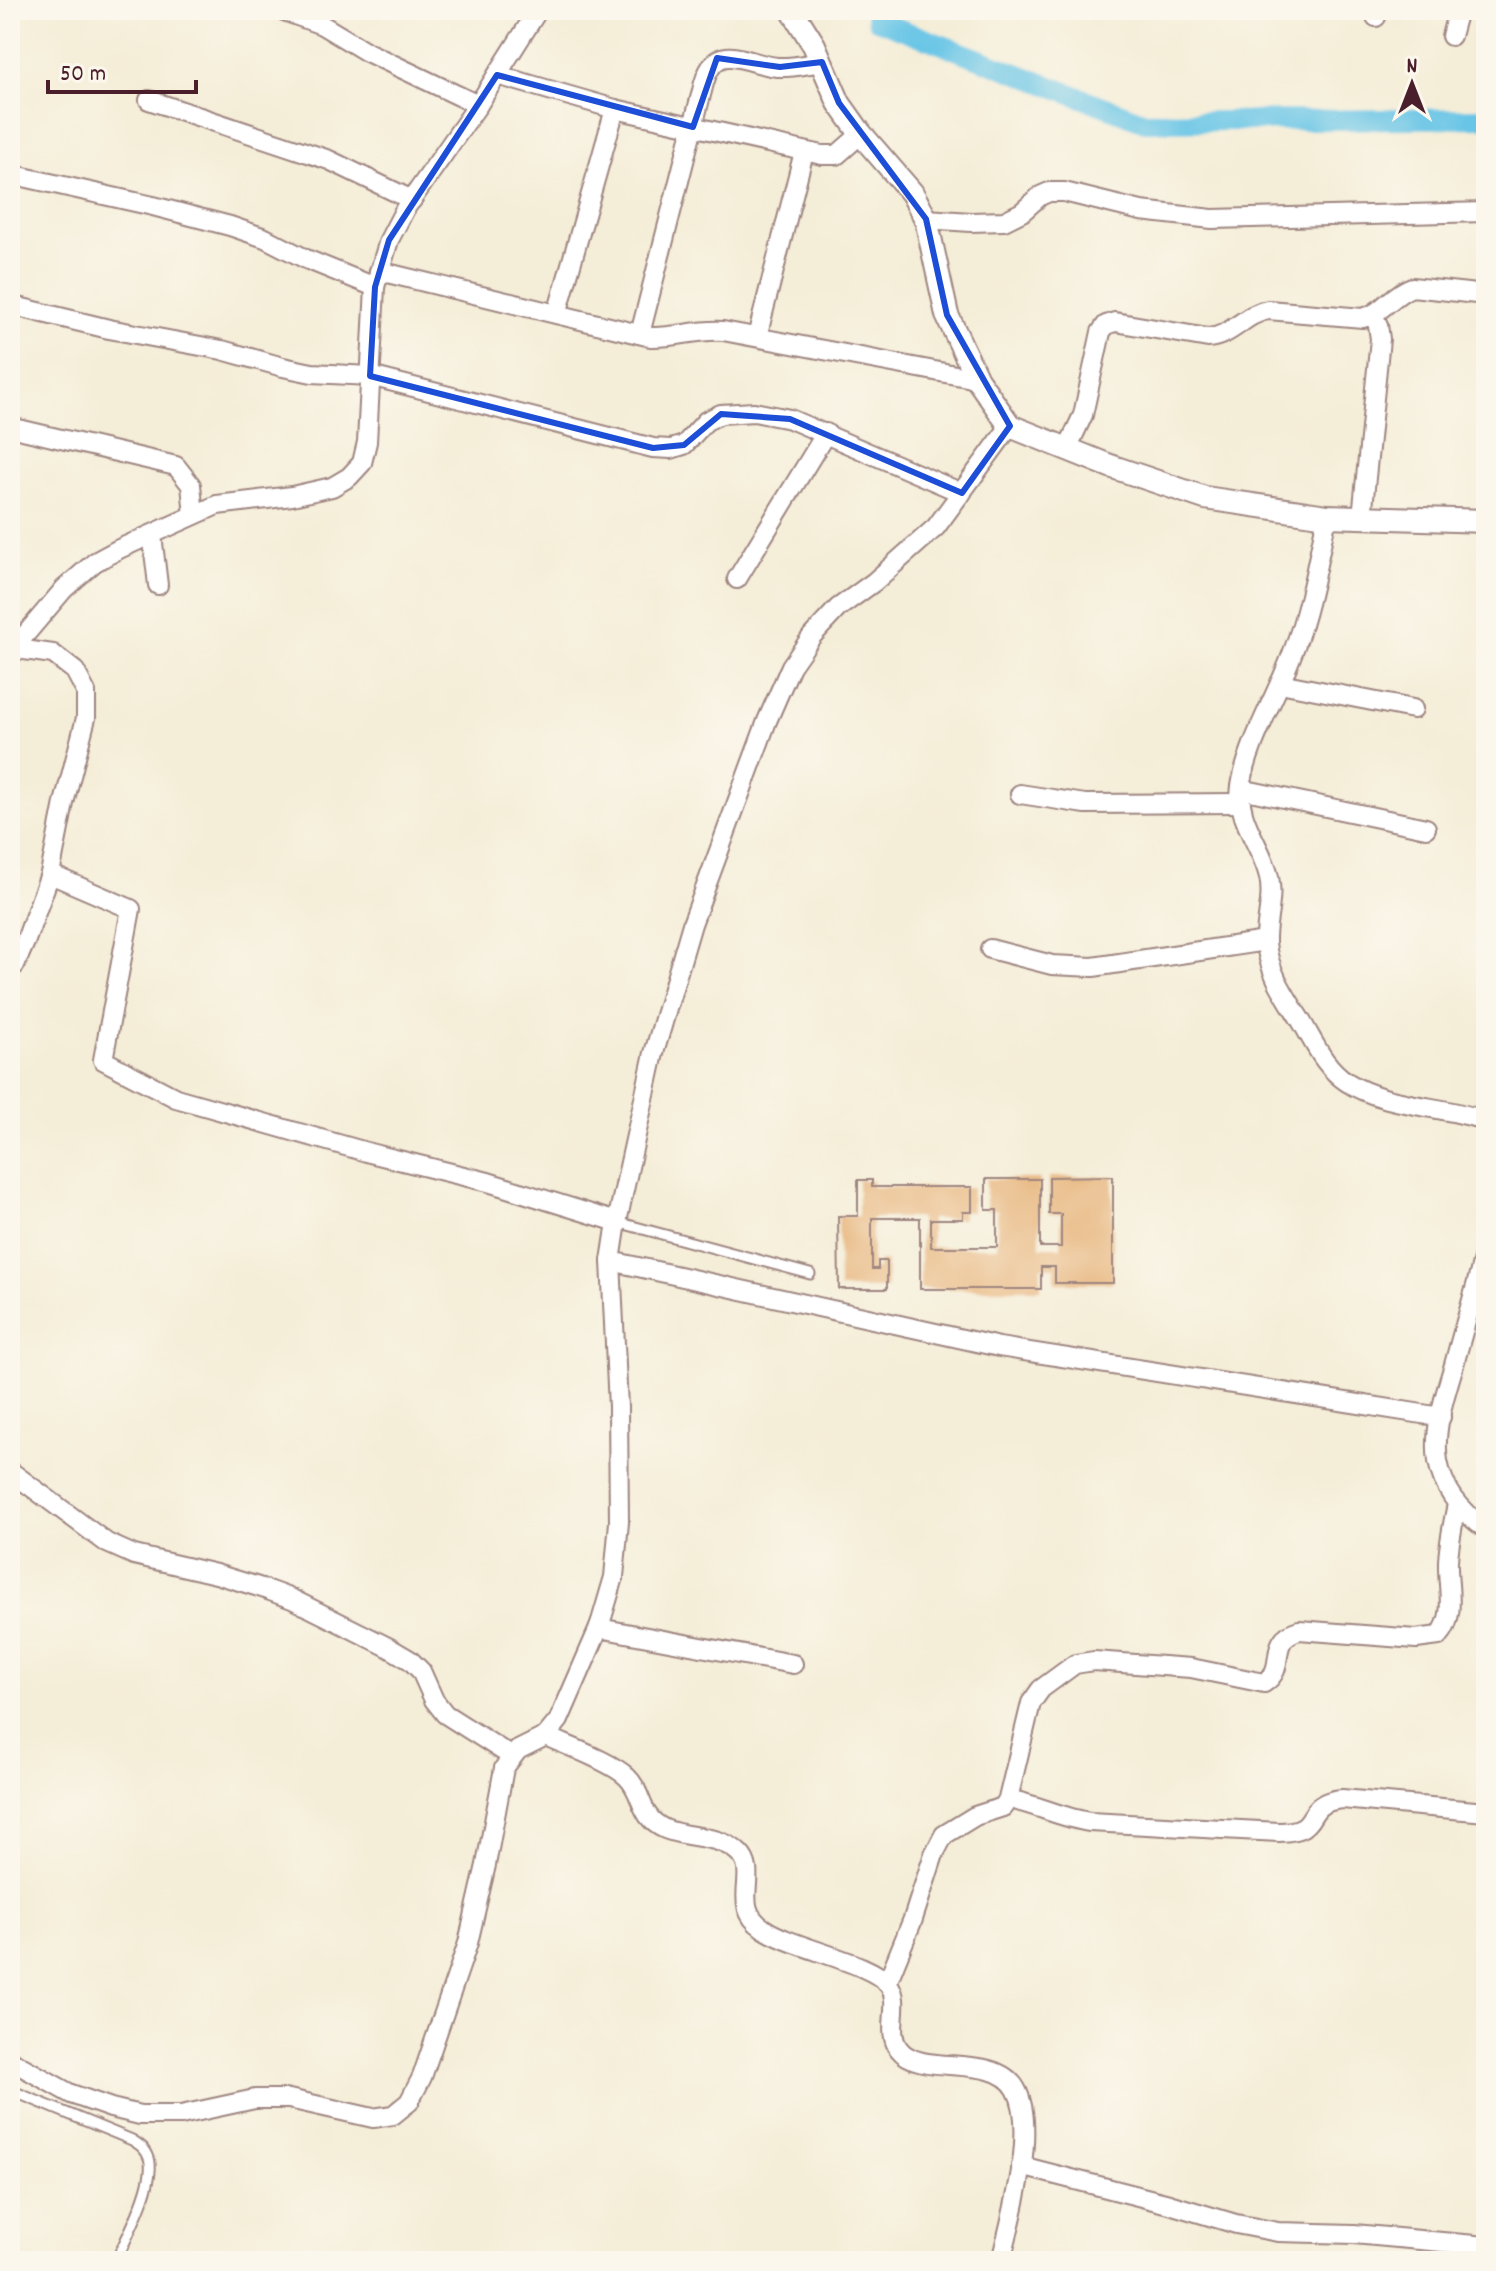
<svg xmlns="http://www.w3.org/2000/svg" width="1496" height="2271" viewBox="0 0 1496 2271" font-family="Dekko,sans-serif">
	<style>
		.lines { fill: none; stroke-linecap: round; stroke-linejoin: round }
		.canal { stroke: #68c5e6; stroke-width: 20 }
		.building { fill: #e7b57d }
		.service-casing { stroke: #9f8681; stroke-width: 13 }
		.minor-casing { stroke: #9f8681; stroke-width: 22 }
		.tertiary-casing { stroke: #9f8681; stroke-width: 26 }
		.service { stroke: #fff; stroke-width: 9 }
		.minor { stroke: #fff; stroke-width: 18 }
		.tertiary { stroke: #fff; stroke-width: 22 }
		.marked { fill: none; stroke: #1d4ed8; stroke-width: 6; stroke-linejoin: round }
	</style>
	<rect width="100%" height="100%" fill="#fbf7ec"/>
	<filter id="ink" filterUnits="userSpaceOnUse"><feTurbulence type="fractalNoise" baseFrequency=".0125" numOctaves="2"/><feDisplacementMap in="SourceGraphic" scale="16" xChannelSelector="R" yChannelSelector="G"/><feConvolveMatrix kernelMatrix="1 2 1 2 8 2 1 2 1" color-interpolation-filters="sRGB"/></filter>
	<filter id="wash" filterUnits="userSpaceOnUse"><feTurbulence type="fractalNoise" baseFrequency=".006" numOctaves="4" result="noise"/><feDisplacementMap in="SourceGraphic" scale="32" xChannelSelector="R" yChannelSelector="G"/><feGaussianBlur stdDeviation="1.8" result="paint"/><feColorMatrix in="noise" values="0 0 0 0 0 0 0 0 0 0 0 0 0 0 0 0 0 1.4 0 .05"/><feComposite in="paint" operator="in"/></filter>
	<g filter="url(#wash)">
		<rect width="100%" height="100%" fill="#f4edd7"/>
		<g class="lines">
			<polyline class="canal" points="875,10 877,20 1145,122 1486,118"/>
		</g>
		<g id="blocks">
			<polygon class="building" points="1113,1176 1113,1283 1055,1283 1055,1267 1041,1267 1041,1289 920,1289 920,1218 872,1218 872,1269 878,1269 878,1261 887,1261 887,1289 839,1289 838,1216 858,1216 858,1180 872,1180 872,1187 972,1187 972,1212 963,1212 963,1219 931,1219 931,1247 997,1247 997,1210 986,1210 986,1179 1040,1179 1040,1247 1061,1247 1061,1214 1049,1214 1049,1177"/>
		</g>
	</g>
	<g filter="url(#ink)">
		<use href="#blocks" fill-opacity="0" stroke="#9f8681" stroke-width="2"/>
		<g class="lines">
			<g class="service-casing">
				<g id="service">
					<polyline points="617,1222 810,1274"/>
					<path d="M10,2090l122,50c8,5 14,9 17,18 8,23 -23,80 -33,103"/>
				</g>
			</g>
			<g class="minor-casing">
				<g id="minor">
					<polyline points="281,10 322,25 367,52 478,105"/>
					<polyline points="1376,17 1377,10"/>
					<polyline points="1451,36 1458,10"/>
					<polyline points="497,75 615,109 822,155 837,155 861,134"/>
					<polyline points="149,100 329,160 412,200"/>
					<polyline points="10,174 153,206 230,226 265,238 306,259 375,287"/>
					<polyline points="926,219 971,222 1004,221 1022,212 1040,196 1049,192 1064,192 1141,211 1212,219 1486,212"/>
					<path d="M379,271l272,66c24,1 47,-8 72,-6l254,48"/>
					<polyline points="10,305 109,329 222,350 283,367 312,373 370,376 653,448 671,449 684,445 706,421 721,414 754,412 790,419 962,493"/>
					<polyline points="557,314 615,109"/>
					<path d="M640,334l64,-251c13,-45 41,-19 73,-16 15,1 30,-3 45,-5"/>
					<polyline points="757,337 804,152"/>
					<polyline points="10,427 176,466 191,485 194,515"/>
					<path d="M1067,449l16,-34 18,-83 5,-7 9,-3 93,16c25,-2 36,-24 60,-28l95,8c20,-5 29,-24 49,-31l74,8"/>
					<path d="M1327,516c-10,48 -18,95 -36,141 -16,42 -42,84 -50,129 -5,35 21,59 28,91 5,22 -4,44 -3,66 3,30 19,52 34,76 14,23 24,48 47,63 38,25 96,23 139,39"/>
					<polyline points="1362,517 1380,339 1378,325 1373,315"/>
					<polyline points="152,535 158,585"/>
					<polyline points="737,579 826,433"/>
					<polyline points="10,648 53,654 75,671 86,692 86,718 64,803 50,874 26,940 15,965 10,970"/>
					<polyline points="14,648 64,589 95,562 119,549 217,505 292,496 332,487 349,477 362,463 367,442 375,287 389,240 405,209 478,105 538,10"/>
					<polyline points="1280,683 1413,709"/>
					<polyline points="1241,789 1426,828"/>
					<polyline points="1020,794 1085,804 1240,803"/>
					<polyline points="50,874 131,909 103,1060 176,1098 370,1153 488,1182 617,1222"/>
					<polyline points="990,949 1052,965 1093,967 1266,941"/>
					<path d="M1486,1247c-9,39 -22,79 -32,118 -9,30 -21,65 -16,96 5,29 25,52 48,68"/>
					<polyline points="611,1261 999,1347 1441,1417"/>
					<polyline points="10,1471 107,1543 134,1555 216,1574 262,1588 292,1599 388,1647 410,1660 421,1671 434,1700 445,1714 511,1756"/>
					<polyline points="599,1628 793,1664"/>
					<path d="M546,1736c21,10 66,26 81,41 17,16 11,40 38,52 23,10 55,5 74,24 22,21 -10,52 24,75 28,20 109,34 126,57 13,18 -4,46 10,64 22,29 95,2 117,40 22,39 -5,130 -15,172"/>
					<path d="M1008,1799c28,5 53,19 82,23l189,10c46,0 20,-29 63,-33l144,13"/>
					<path d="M887,1983l26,-64 21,-65 10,-19 31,-19 28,-9 5,-8 23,-96 10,-14 34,-25 19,-3 97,7 73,15c25,-15 1,-43 35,-53l117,9 23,-3c18,-20 8,-50 9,-75 1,-19 5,-38 9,-57"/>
					<polyline points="10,2060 71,2094 111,2108 140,2115 181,2115 255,2099 289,2099 373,2118 393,2115 409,2102 422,2077 468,1943 486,1865 504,1768 518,1750 546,1736 559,1720 599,1628 614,1577 619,1522 618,1407 611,1261 617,1222 654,1053 692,924 767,721 791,666 812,636 838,608 874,582 936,527 1010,426"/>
					<polyline points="1021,2166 1169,2204 1236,2224 1278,2232 1354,2234 1486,2246"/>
				</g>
			</g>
			<g class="tertiary-casing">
				<polyline id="tertiary" points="792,10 814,45 839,103 861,134 912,193 926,219 947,315 977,379 1010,426 1110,466 1205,498 1327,516 1486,521"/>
			</g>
			<use href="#service" class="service"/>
			<use href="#minor" class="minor"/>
			<use href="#tertiary" class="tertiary"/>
		</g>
	</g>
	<path class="marked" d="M717,58l63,9 42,-5 17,41 87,116 21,96 63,111 -48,67 -172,-74 -69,-5 -37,31 -31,3 -283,-72 5,-89 14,-47 108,-165 196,52z"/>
	<rect width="1496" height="2271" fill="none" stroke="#fbf7ec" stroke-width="40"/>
	<g transform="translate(1412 84)" stroke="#fbf7ec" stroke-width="6" paint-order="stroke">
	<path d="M0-6L14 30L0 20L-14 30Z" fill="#4a1f2b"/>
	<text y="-12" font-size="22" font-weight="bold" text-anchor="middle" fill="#4a1f2b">N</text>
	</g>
	<path d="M48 80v12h148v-12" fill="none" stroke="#4a1f2b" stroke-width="4"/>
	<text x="60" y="80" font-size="24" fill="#4a1f2b" stroke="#fbf7ec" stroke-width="6" paint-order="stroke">50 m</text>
</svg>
